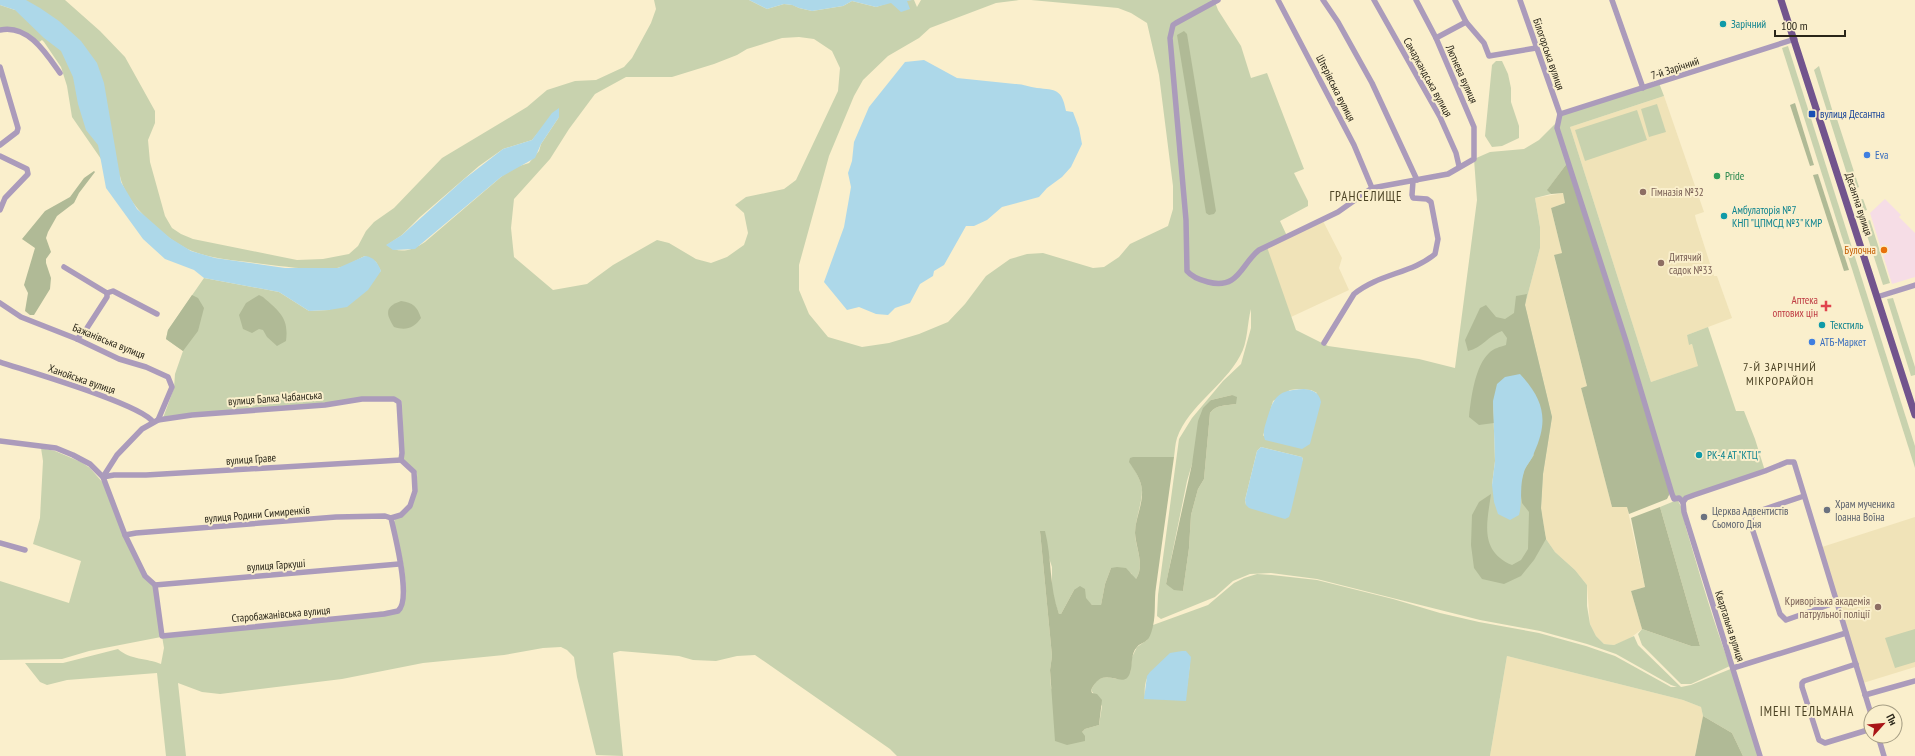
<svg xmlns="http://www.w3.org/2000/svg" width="1915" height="756" viewBox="0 0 1915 756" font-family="'PT Sans Narrow',sans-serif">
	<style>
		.commercial { fill: #f6dde6 }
		.built { fill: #f0e3b8 }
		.green { fill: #c8d2ae; fill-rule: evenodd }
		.forest { fill: #b0ba96 }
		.water { fill: #add8e9 }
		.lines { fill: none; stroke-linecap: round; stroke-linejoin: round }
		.minor { stroke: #ab9bbb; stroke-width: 5.5 }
		.major { stroke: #72548d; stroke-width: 7 }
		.culture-dot { fill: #0f9aa8; stroke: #faefcc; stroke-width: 1.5 }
		.transit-dot { fill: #1a4fb4; stroke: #faefcc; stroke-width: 1.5 }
		.shop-dot { fill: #3f7fe0; stroke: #faefcc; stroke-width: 1.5 }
		.leisure-dot { fill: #2e9e5b; stroke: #faefcc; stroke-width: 1.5 }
		.education-dot { fill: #8d6e63; stroke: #faefcc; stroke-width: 1.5 }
		.food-dot { fill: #e8710a; stroke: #faefcc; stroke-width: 1.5 }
		.health-dot { fill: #e0444e; stroke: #faefcc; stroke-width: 1.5 }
		.worship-dot { fill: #6b7280; stroke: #faefcc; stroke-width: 1.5 }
		.labels { text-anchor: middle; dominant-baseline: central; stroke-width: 4; stroke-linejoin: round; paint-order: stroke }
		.culture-label { font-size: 11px; fill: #0d838f; stroke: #faefcc; text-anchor: start }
		.street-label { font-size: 11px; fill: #292518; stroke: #faefcc }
		.transit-label { font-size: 11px; fill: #164399; stroke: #faefcc; text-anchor: start }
		.shop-label { font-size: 11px; fill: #366cbe; stroke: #faefcc; text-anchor: start }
		.leisure-label { font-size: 11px; fill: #27864d; stroke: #faefcc; text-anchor: start }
		.education-label { font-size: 11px; fill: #785e54; stroke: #faefcc; text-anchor: start }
		.food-label { font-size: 11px; fill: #c56008; stroke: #faefcc; text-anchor: end }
		.health-label { font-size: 11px; fill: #be3a42; stroke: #faefcc; text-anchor: end }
		.worship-label { font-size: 11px; fill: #5b616d; stroke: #faefcc; text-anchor: start }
		.neighbourhood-label { font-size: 12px; letter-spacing: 1px; fill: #4b4224; stroke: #faefcc }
		.quarter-label { font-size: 13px; letter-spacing: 1px; fill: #4b4224; stroke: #faefcc }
	</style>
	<rect width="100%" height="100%" fill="#faefcc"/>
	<polygon class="commercial" points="1885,199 1901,215 1899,217 1915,233 1915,277 1892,284 1870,213"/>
	<g class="built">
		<polygon points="1664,96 1704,212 1695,215 1696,220 1714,276 1717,276 1732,318 1687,335 1690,345 1692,344 1699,366 1651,382 1570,127"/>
		<polygon points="1563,193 1565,203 1551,208 1562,253 1554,256 1587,386 1581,388 1612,507 1627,507 1645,587 1631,591 1642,629 1629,639 1614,645 1604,644 1596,636 1590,624 1587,585 1575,570 1555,552 1546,539 1541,508 1543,474 1552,417 1525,305 1540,248 1540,227 1535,198"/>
		<polygon points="1322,219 1342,258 1339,268 1349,290 1291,317 1266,247"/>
		<polygon points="1915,517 1915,667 1863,683 1822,547"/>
		<polygon points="1507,656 1683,700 1701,707 1703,716 1695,756 1490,756"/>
	</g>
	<g class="green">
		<path d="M23,0h42l35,31 25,26 30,54v12l-7,17 2,22 15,54 7,12 9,6 12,5 104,21 26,-1 26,-5 9,-8 8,-15 8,-9 20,-14 48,-50 85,-51 20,-17 28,-9 21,-1 28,-13 8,-9 19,-35 5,-14 -2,-9h95l18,9 17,-5 9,1 6,3 13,3 31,-5 9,-5 24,6 15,-5 21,-2h2l3,7 4,-7h98l-23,3 -66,25 -11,10 -31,18 -25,24 -9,16 -25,60 -30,109v25l10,24 19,23 34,10 27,-4 30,-9 29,-12 17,-18 21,-28 24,-17 17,-5 16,-1 50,15 11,-1 15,-10 11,-13 38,-18 5,-17v-23l-14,-111 -12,-52 -16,-10 -13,-5 -87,-8h180l4,2 3,8 23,36 10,32 16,-5 37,96 -10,4 14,28v5l-28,15 7,15 -20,11 29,83 32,16 91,13 36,9 22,-168 -3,-41 16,-7 34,-3 15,-9 18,-18 3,-8 99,-31 5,13 -94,31 81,255 47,-16 -6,-22 -3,1 -2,-10 21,-8 28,84h8l11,28 10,32 -79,27 -12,1 -106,-337 -20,27 3,5 -16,4 5,29v21l-15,57 27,112 -9,57 -2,34 2,19 3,12 9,13 20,18 12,15v21l3,18 6,12 8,8 10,1 20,-9 4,9 43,42 10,-2 42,-17 27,88h-17l-11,-23 -29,-17 -2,-9 -18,-7 -176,-44 -17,100h-593l-7,-7 -135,-94 -18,1 -21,5 -23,-1 -14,-4 -59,-5 -7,2 10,103 -27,-1 -19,-78 -3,-20 -7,-7 -6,-3 -18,1 -39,7 -81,8 -81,16 -122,15 -18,-2 -24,-9 8,73h-20l-9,-83 -90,7 -20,5 -7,-3 -15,-19h38l55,-14c12,11 29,9 43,15l3,-16 -2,-12 116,-11 122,-16c14,-18 -2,-64 -6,-86l1,-4c15,-8 23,-30 22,-46l-12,-11 -2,-5 -1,-54 -1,-3 -7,-2 -231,20 11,-30 1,-14 8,-23 -17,-12 2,-9 36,-52 75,14 30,19 20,-1 52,-39 -5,-9 -11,-6c-9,4 -19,11 -28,12 -28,3 -55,-2 -82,-5 -22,-3 -43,-4 -63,-12 -26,-11 -67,-47 -72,-75l-10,-4 -38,-55 -5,-31 -6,-19 -17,-25 -2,-2 -4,3 -19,-14h-19v-24l15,5zM799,37l15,2 18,12 8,17 -2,23 -42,89 -12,9 -38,8 -11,8 9,8 4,20 -4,12 -17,12 -16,6 -15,-4 -27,-16 -12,-3 -44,25 -26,19 -34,6 -39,-33 -3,-29 3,-29 36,-40 19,-30 26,-35 31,-17h46l42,-13 23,-9 10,-6 35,-11zM559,117l-18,27 -2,7 -10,12 -16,5 -12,9 -76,65c-12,8 -26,13 -38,3l15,-10 18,-18 59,-51 24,-17 29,-9 9,-11zM1251,309v19l-10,36 -18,17 -31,37 -13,21 -21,156 -1,21 4,3 54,-22 18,-16 17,-7 21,-1 46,6 163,41 60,11 47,13 29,10 55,31 6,2h-6l-56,-31 -29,-10 -47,-13 -60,-11 -39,-9 -47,-14 -76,-19 -45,-5 -15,-1 -13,4 -10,5 -26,22 -55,20 -6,15 -10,7 -5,10 -2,16 -14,6c-13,-4 -19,-1 -25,11l11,16 -3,19 -14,4 -3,3 -31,-44 -1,-18 2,-14 -12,-125 12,36v28l7,19h2l13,-24 18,15h9l4,-21 6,-16 20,5 3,6h2c9,-14 0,-30 -1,-45 0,-15 7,-29 7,-44 -1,-11 -7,-19 -12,-28v-3l44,-2c1,-6 1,-13 3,-19 12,-33 47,-52 63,-82 8,-13 7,-33 11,-47zM1297,389l14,1 6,3 -54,43 10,-35 17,-11zM1232,395l4,9c-11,2 -19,0 -26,9l-6,66 -6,10 -7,26 -2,33 -6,43 -17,-7 21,-103 24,-81zM1493,401l9,95 -10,-11 3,-24zM1261,447l41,10 1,3 -57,45 -1,-5 12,-49zM1190,663l-3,24 -42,11c-1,-11 0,-23 10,-29z"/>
		<polygon points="1788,46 1915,446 1915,468 1782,48"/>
		<polygon points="1496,61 1502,61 1508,74 1511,88 1511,102 1519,126 1519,138 1502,146 1492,147 1485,136 1492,65"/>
		<polygon points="1819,66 1834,116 1836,116 1859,187 1855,189 1858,200 1863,199 1867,210 1859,212 1814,70"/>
		<polygon points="1657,104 1666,132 1649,137 1641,109"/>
		<polygon points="1637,110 1647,140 1585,161 1575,130"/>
		<polygon points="1870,220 1890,283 1883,285 1863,223"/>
		<polygon points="1893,298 1915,367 1915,375 1911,376 1887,299"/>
		<polygon points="41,448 55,451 81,462 90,468 104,484 125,538 154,586 161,637 89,651 62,659 0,660 0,581 69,603 81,561 33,544 40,518 43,461"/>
		<path d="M1677,500c6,6 7,20 9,28 14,47 27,93 44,138l-39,18h-10l-39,-39 -4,-11 4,-5 49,17h9l-40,-139z"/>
		<polygon points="1915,629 1915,662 1895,668 1885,638"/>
	</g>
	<g class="forest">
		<polygon points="1184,31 1187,34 1216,211 1214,214 1209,215 1206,213 1177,35"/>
		<polygon points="1795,103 1814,165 1810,166 1790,105"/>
		<polygon points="1568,162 1609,288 1670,493 1667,499 1629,514 1627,507 1612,507 1581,388 1587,386 1554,255 1562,253 1551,208 1565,203 1563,193 1551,194 1547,190"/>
		<polygon points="94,171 95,172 79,193 74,203 57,216 48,232 46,238 51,252 46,259 46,263 51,278 50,289 34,315 30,315 25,311 28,293 24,285 35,248 22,239 45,211 70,197 84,178"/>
		<polygon points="1818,174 1849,270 1844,271 1813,175"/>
		<path d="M1527,294l-2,11 27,112 -9,57 -2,34 5,31 -12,21 -13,16 -17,8 -22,-5 -8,-11 -3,-23 1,-30 7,-13 12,-8c-4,29 -12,57 21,71l9,-5 7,-11 1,-37 -7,-9 -2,-15 4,-18 10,-15 -41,-54 1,22 -15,2 -10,-8c2,-19 6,-51 20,-64 5,-5 11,-6 17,-8l1,-7 -5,-7c-13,4 -20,17 -34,20l-3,-11 15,-32 6,-3 10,12 9,2 9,-6 2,-17z"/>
		<polygon points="192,295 198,298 204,308 198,331 183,351 166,339 168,330"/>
		<path d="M259,295l4,2c17,15 26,21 23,44l-9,5 -10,-9 -4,-7 -4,-1 -7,4 -9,-4 -4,-14 7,-12z"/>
		<path d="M401,301c12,2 16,5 20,17 -7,10 -15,13 -27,9 -8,-13 -10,-20 7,-26z"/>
		<path d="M1232,395l5,2 -1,7c-11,2 -19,0 -26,9l-6,66 -6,10 -7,26 -2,33 -6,43 -9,-1 -8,-6 2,-10 24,-110 6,-43 5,-13 8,-8z"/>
		<path d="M1133,457h41c-6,43 -12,86 -18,130 -2,12 0,27 -3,39 -1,4 -3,12 -6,14 -3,3 -8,4 -10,7 -7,7 -4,18 -7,26 -7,19 -25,-11 -39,17l1,3 5,1 5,6 -3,25 -14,4 -3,3 3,4v5l-18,4 -12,-4 -5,-71 2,-14 -12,-125h5c7,27 4,56 14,83h2l13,-24 6,-4 5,3 1,9 6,7h9l4,-21 6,-16 6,-1 9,1 10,11c9,-14 0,-30 -1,-46 0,-14 8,-28 7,-43 -1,-11 -7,-19 -13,-28l1,-4z"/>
		<polygon points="1660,507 1700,646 1691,646 1642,629 1631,591 1645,587 1631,518"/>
		<polygon points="1703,716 1732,733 1743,756 1695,756"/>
	</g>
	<g class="water">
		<path d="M0,0h26l14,8 19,13 22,20 16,22 7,20 17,99 16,27 33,29 21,13 24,7 70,10h53l27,-12c9,1 13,7 16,15l-13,19 -21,17 -18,3 -20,1 -30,-19 -75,-14 -10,-8 -29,-11 -22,-20 -37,-51 -8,-43 -12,-15 -8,-26 -5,-27 -12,-26 -17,-13 -29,-28 -15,-5z"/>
		<polygon points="749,0 912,0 907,1 910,9 901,12 891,3 876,7 852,1 843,6 812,11 799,8 792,5 784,4 767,9"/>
		<path d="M924,60l33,18 58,6c8,0 14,3 22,4 19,2 25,1 29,23l7,1 6,16 3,16 -11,23 -9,10 -15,11 -8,9 -37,10 -15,13 -13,6h-8l-22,39 -10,6 -1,5 -13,8 -10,19 -15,5 -7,7 -12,-1 -17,-7 -12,3 -23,-28 20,-55 7,-40 -3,-14 4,-12 2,-19 15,-35 36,-45z"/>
		<polygon points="559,108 559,117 541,144 535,158 501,177 415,249 393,250 386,245 402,235 463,180 503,149 532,140 552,113"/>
		<path d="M1520,374c24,26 29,46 14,79 -2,7 -8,12 -10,19 -5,15 -1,28 -5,43l-9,5 -12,-6 -4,-12 -2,-17 3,-24 -2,-60 4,-17 8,-7z"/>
		<path d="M1304,389c9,1 15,3 17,13l-11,42 -8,5 -37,-9c-3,-7 0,-14 2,-21 7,-23 11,-29 37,-30z"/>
		<polygon points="1261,447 1302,457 1303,460 1291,511 1289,517 1285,519 1249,508 1246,505 1245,500 1257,451"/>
		<polygon points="1182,651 1186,651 1191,657 1186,701 1144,699 1147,676 1150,672 1170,653"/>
	</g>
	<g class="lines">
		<g class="minor">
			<path d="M1218,0l-42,23 -3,2 -3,13 16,182 1,51c5,6 13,9 21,11 31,8 33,-18 51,-32l79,-38 34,-24 76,-14 26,-15v-32l-38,-89 -20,-38"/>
			<polyline points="1278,0 1354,145 1372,188"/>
			<polyline points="1323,0 1338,22 1372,83 1417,180"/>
			<polyline points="1374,0 1440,117 1456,153 1459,166"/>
			<polyline points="1455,0 1466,22 1484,43 1489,56 1536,48"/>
			<polyline points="1520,0 1560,114"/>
			<polyline points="1612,0 1643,88"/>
			<path d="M0,30c28,-6 46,23 60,43"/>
			<polyline points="1436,38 1466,22"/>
			<polyline points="0,67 18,128 17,132 0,145"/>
			<polyline points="1560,114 1557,128 1626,341 1672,494 1674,499 1679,498 1683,502"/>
			<polyline points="1560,114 1795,39"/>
			<polyline points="0,156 27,169 28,174 5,198 0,210"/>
			<polyline points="64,267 107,293 113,291 157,314"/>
			<polyline points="1877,297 1915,285"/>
			<polyline points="0,303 21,317 77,339 119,359 146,367 168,377 172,387 158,420"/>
			<polyline points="77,339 87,328 107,297 107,293"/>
			<path d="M1324,343l30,-49c24,-20 59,-21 81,-40l3,-15 -7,-37 -4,-3 -14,-1 -1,-3 1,-14"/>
			<path d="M0,362c27,9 141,42 153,60"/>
			<path d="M0,441l56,7 17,7 17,9 13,13 22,58 20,41 10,9 7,51 222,-22 14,-3c14,-11 -3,-75 -7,-93l10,-3 9,-9 5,-15 -1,-19 -13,-12 1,-7 -3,-51 -5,-3h-32l-37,6 -133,10 -34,5 -16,9 -25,26 -14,22"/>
			<polyline points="103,477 114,475 146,475 401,460"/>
			<path d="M1804,496l-48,16c-6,4 -5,7 -5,13l29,89 6,6 51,-18"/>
			<polyline points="1683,502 1686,498 1694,495 1765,471 1787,462 1794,462 1871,714"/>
			<polyline points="1683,502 1684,512 1760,756"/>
			<polyline points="125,535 136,533 336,517 385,516 391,518"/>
			<polyline points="0,543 25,550"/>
			<polyline points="155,585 399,564"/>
			<polyline points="1856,664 1804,681 1802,683 1802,687 1819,740 1825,743 1871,729"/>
			<polyline points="1733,668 1846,633"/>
			<polyline points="1865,695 1915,681"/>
			<polyline points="1878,736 1884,756"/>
		</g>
		<polyline class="major" points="1781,0 1915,415"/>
	</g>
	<g class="culture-dot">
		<circle cx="1723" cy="24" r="4"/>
		<circle cx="1724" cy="216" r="4"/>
		<circle cx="1822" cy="325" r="4"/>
		<circle cx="1699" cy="455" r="4"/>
	</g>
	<rect class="transit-dot" x="1808" y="110" width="8" height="8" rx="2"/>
	<g class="shop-dot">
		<circle cx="1867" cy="155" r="4"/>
		<circle cx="1812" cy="342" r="4"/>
	</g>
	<circle class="leisure-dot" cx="1717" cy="176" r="4"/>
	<g class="education-dot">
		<circle cx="1643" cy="192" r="4"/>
		<circle cx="1661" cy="263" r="4"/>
		<circle cx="1878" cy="607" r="4"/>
	</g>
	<circle class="food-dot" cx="1884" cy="250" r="4"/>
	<path class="health-dot" d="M1824 300h4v4h4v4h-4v4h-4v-4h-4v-4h4z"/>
	<g class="worship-dot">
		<circle cx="1827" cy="510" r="4"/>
		<circle cx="1704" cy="517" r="4"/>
	</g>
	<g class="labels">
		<g class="culture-label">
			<text x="1731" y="24">Зарічний</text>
			<text x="1732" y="210">Амбулаторія №7<tspan x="1732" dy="13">КНП "ЦПМСД №3" КМР</tspan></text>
			<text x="1830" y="325">Текстиль</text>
			<text x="1707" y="455">РК-4 АТ "КТЦ"</text>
		</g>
		<g class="street-label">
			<text transform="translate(1549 54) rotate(71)">Білогорська вулиця</text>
			<text transform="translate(1675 68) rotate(-18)">7-й Зарічний</text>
			<text transform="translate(1462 74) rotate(66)">Лютнева вулиця</text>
			<text transform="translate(1428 77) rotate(61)">Самаркандська вулиця</text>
			<text transform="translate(1336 88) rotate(63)">Штерівська вулиця</text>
			<text transform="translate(1859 204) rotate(72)">Десантна вулиця</text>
			<text transform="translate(109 341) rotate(22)">Бажанівська вулиця</text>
			<text transform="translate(82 379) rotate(19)">Ханойська вулиця</text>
			<text transform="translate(275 398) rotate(-4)">вулиця Балка Чабанська</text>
			<text transform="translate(251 459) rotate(-4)">вулиця Граве</text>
			<text transform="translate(257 514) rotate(-5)">вулиця Родини Симиренків</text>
			<text transform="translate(276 565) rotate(-4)">вулиця Гаркуші</text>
			<text transform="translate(281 614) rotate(-5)">Старобажанівська вулиця</text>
			<text transform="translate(1730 626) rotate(72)">Квартальна вулиця</text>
		</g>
		<g class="transit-label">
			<text x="1820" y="114">вулиця Десантна</text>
		</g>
		<g class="shop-label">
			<text x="1875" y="155">Eva</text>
			<text x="1820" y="342">АТБ-Маркет</text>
		</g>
		<g class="leisure-label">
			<text x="1725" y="176">Pride</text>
		</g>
		<g class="education-label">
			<text x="1651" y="192">Гімназія №32</text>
			<text x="1669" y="257">Дитячий<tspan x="1669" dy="13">садок №33</tspan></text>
			<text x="1870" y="601" text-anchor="end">Криворізька академія<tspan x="1870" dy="13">патрульної поліції</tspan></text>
		</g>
		<g class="food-label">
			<text x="1876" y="250">Булочна</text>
		</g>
		<g class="health-label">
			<text x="1818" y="300">Аптека<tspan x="1818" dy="13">оптових цін</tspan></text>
		</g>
		<g class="worship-label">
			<text x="1835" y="504">Храм мученика<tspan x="1835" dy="13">Іоанна Воїна</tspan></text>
			<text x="1712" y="511">Церква Адвентистів<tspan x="1712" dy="13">Сьомого Дня</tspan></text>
		</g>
		<g class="neighbourhood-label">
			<text x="1780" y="366">7-Й ЗАРІЧНИЙ<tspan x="1780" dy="14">МІКРОРАЙОН</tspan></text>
		</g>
		<g class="quarter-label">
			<text x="1366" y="196">ГРАНСЕЛИЩЕ</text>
			<text x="1807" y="711">ІМЕНІ ТЕЛЬМАНА</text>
		</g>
	</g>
	<g transform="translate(1883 724) rotate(63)"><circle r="19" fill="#faefcc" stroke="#a69e84"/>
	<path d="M0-3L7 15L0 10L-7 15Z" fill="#a91517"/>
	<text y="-6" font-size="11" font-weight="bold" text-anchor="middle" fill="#292518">Пн</text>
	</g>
	<path d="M1775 30v6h70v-6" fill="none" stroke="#292518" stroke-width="2"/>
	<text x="1781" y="30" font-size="12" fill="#292518" stroke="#faefcc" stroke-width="3" paint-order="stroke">100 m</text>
</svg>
